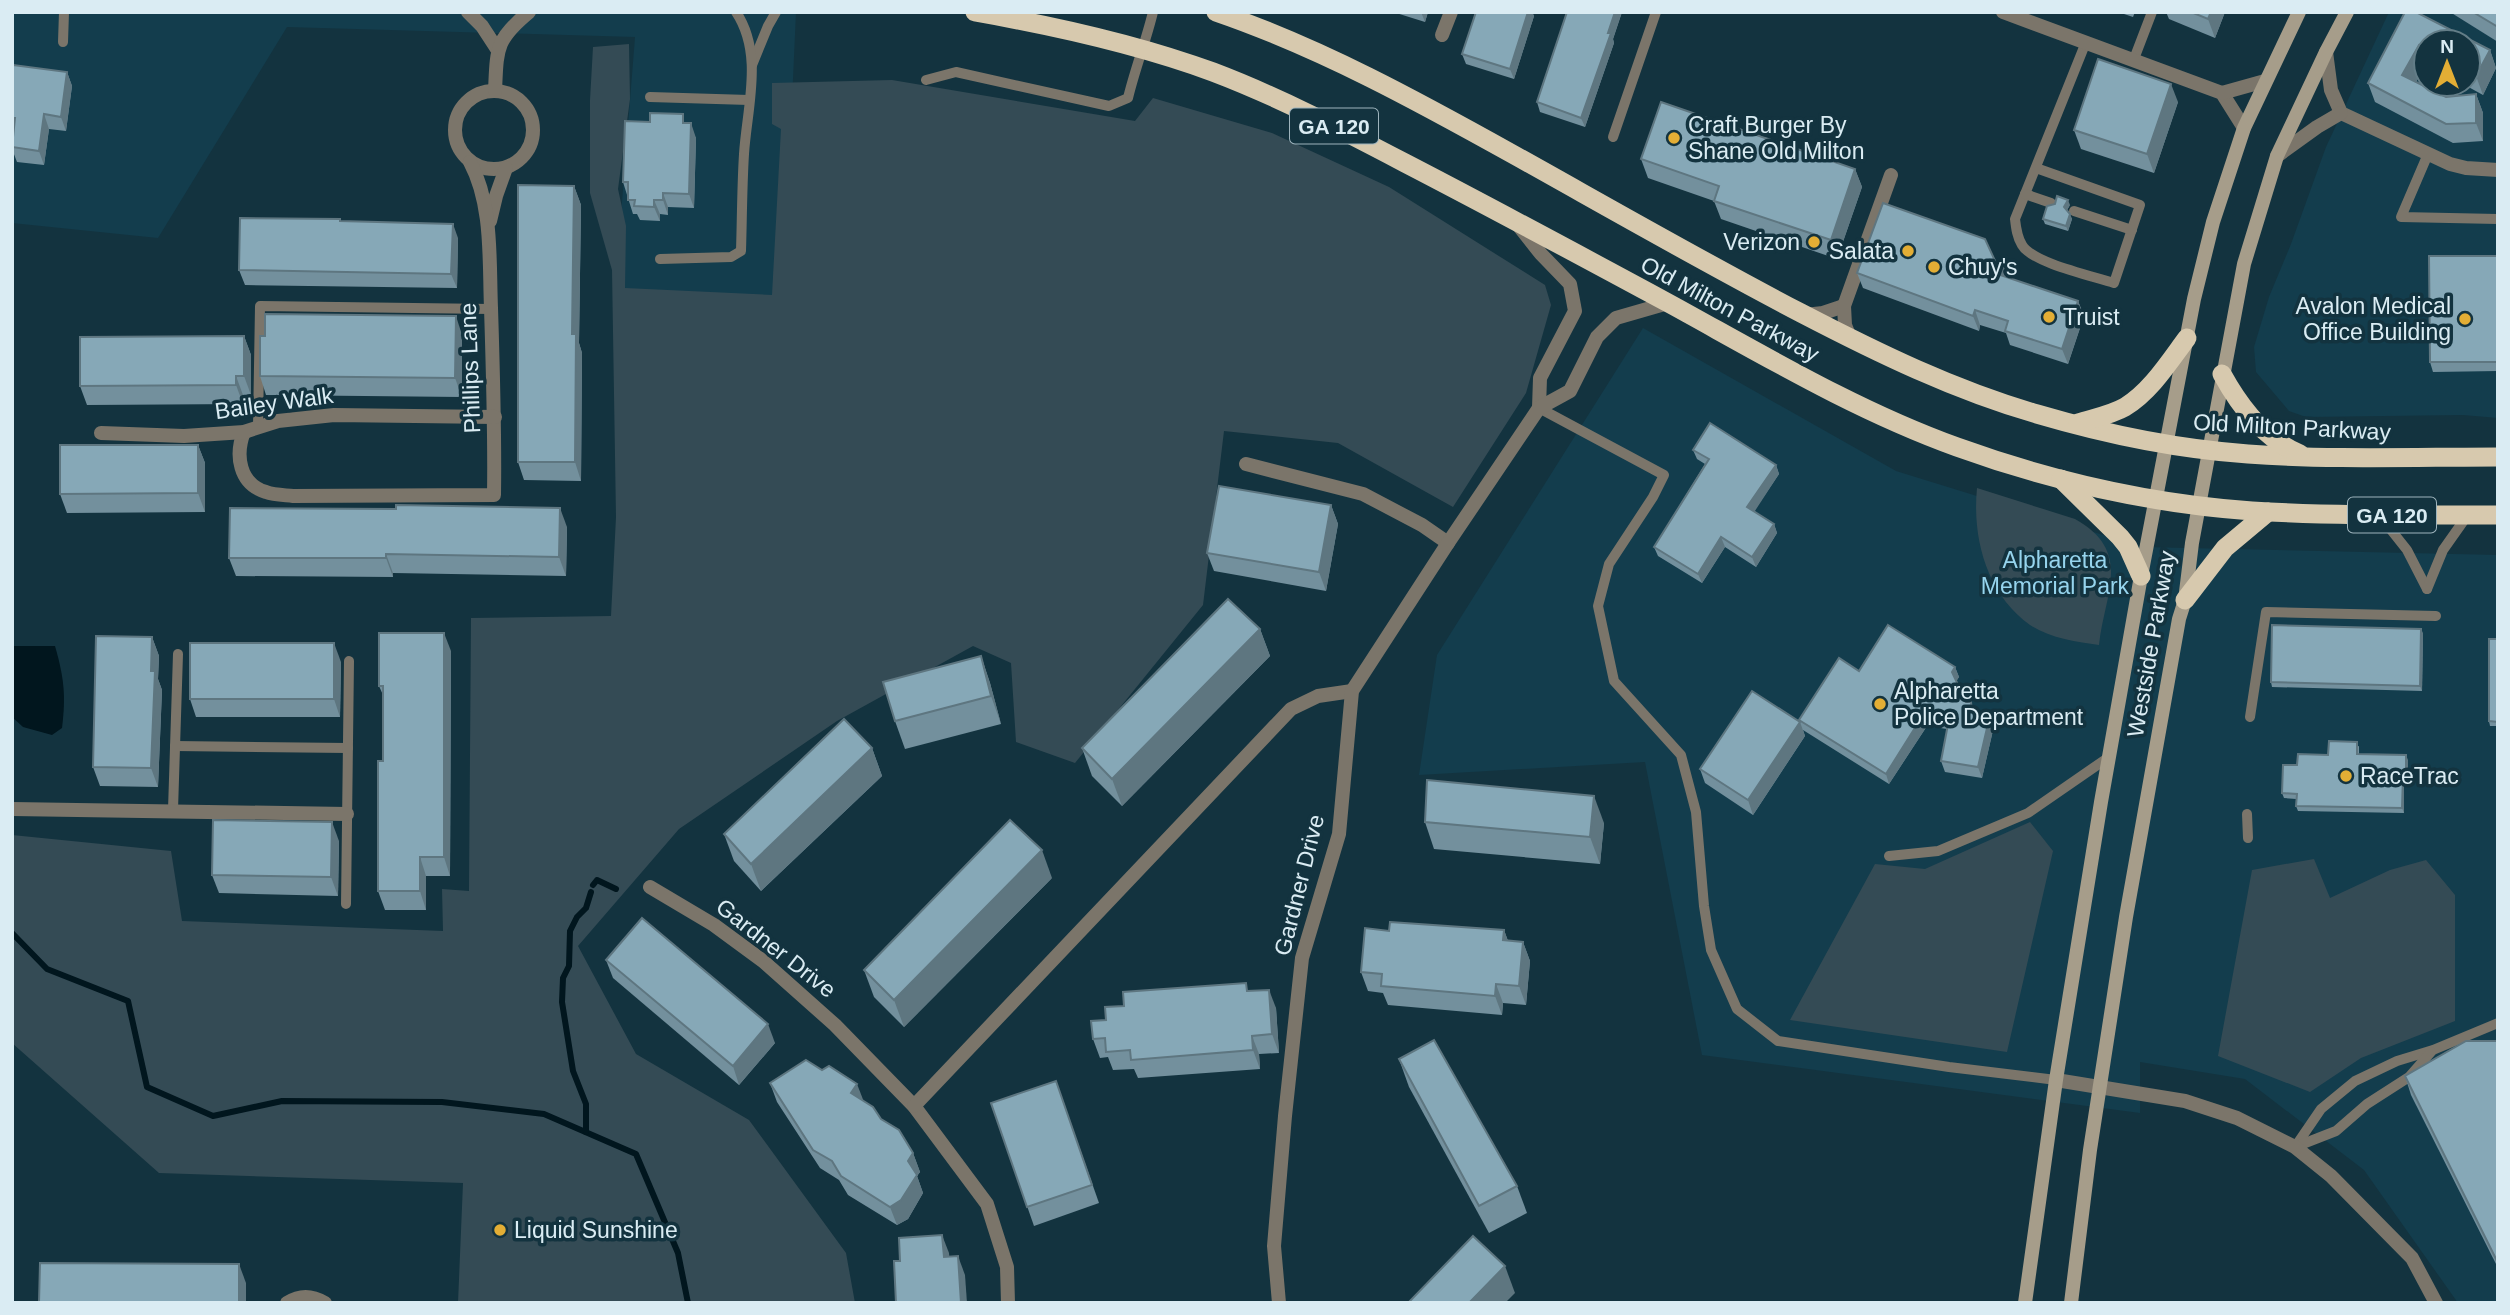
<svg xmlns="http://www.w3.org/2000/svg" width="2510" height="1315" viewBox="0 0 2510 1315" font-family="Helvetica,sans-serif">
	<style>
		.built { fill: #133d4d; fill-rule: evenodd }
		.green { fill: #344b55 }
		.water { fill: #01161e }
		.lines { fill: none; stroke-linecap: round; stroke-linejoin: round }
		.stream { stroke: #01161e; stroke-width: 6 }
		.service { stroke: #7b756a; stroke-width: 10 }
		.minor { stroke: #7b756a; stroke-width: 14 }
		.tertiary { stroke: #7b756a; stroke-width: 14 }
		.secondary { stroke: #a69d8a; stroke-width: 14 }
		.trunk { stroke: #d7c9ae; stroke-width: 19 }
		.wall { fill: #73909d }
		.shaded-wall { fill: #5e7680 }
		.building { fill: #86a8b7; stroke: #5e7680; stroke-width: 2 }
		.poi-dot { fill: #e3ae35; stroke: #13333f; stroke-width: 2.5 }
		.labels { text-anchor: middle; dominant-baseline: central; stroke-width: 7; stroke-linejoin: round; paint-order: stroke }
		.shield { fill: #13333f; stroke: #9eb4bd; stroke-width: 2 }
		.shield-label { font-size: 21px; font-weight: bold; fill: #daecf3 }
		.poi-label { font-size: 23px; fill: #daecf3; stroke: #13333f; text-anchor: start }
		.street-label { font-size: 23px; fill: #daecf3; stroke: #13333f }
		.park-label { font-size: 23px; fill: #96d4ed; stroke: #13333f }
	</style>
	<rect width="100%" height="100%" fill="#13333f"/>
	<g class="built">
		<polygon points="12,12 796,12 783,303 615,291 635,37 287,27 158,238 12,223"/>
		<path d="M2389,12h109v406l-35,-3 -157,2 -17,-6 -33,-39 -2,-25 15,-50 22,-53 35,-97zM2426,42h42v42h-42z"/>
		<polygon points="1643,328 1896,471 2142,547 2498,555 2498,1303 2458,1303 2364,1170 2245,1079 2140,1062 2140,1113 1702,1055 1645,762 1419,775 1437,655"/>
	</g>
	<g class="green">
		<polygon points="629,44 630,99 618,189 626,226 625,288 772,295 781,129 772,124 772,83 892,80 1135,121 1153,98 1272,133 1389,187 1545,285 1551,305 1526,393 1453,507 1338,443 1224,431 1203,605 1075,763 1016,742 1011,663 973,646 837,721 679,829 578,946 636,1054 749,1120 846,1253 855,1303 458,1303 463,1183 159,1173 12,1043 12,835 171,851 182,921 443,931 442,889 469,891 471,618 611,616 616,517 612,270 590,193 590,100 593,47"/>
		<path d="M1977,488l98,31c59,33 29,75 24,126 -22,-3 -50,-7 -69,-20 -43,-31 -58,-86 -53,-137z"/>
		<polygon points="2030,822 2053,851 2007,1052 1790,1020 1875,864 1925,869"/>
		<polygon points="2314,859 2330,898 2390,870 2426,860 2455,895 2455,1021 2361,1058 2310,1092 2218,1056 2252,870"/>
	</g>
	<path class="water" d="M12,646h43c9,32 11,49 7,82l-10,7 -29,-8 -11,-10z"/>
	<g class="lines">
		<g class="stream">
			<polyline points="593,885 597,880 616,889"/>
			<polyline points="12,933 47,969 128,1001 147,1087 213,1116 282,1101 442,1102 544,1114 636,1154 678,1253 688,1303"/>
			<polyline points="586,1132 586,1104 573,1071 562,1002 563,978 569,966 570,931 577,917 586,908 591,892"/>
		</g>
		<g class="service">
			<polyline points="63,42 64,12"/>
			<polyline points="2134,59 2152,12"/>
			<polyline points="752,65 768,26 776,12"/>
			<path d="M926,80l30,-8 153,34 19,-8c7,-29 18,-57 25,-86"/>
			<polyline points="650,97 749,100"/>
			<polyline points="1613,137 1656,12"/>
			<polyline points="2428,154 2401,217 2498,219"/>
			<path d="M2036,168l104,37 -26,78c-21,-7 -82,-20 -92,-38 -5,-8 -6,-17 -7,-26l71,-177"/>
			<polyline points="2025,194 2051,203"/>
			<polyline points="2074,211 2132,230"/>
			<path d="M660,259l71,-2 10,-6c1,-32 1,-65 3,-97 3,-47 20,-100 -8,-142"/>
			<polyline points="1539,408 1664,475 1653,497 1609,564 1598,606 1614,681 1681,755 1696,812 1704,906 1711,950 1737,1009 1778,1041 1949,1067 2056,1080"/>
			<polyline points="258,426 260,306 491,309"/>
			<polyline points="2380,516 2407,550 2427,589"/>
			<polyline points="2427,589 2443,550 2467,516"/>
			<polyline points="2250,717 2266,612 2436,616"/>
			<polyline points="175,746 348,748"/>
			<polyline points="173,810 178,654"/>
			<polyline points="2247,814 2248,838"/>
			<polyline points="1889,856 1938,851 2028,813 2109,757"/>
			<polyline points="346,904 349,661"/>
			<polyline points="2295,1147 2321,1109 2355,1081 2397,1061 2433,1050 2498,1023"/>
			<polyline points="2295,1147 2336,1131 2367,1104 2409,1077 2431,1052"/>
		</g>
		<g class="minor">
			<polyline points="468,12 482,26 497,49"/>
			<polyline points="2003,12 2222,93 2244,128"/>
			<polyline points="1442,35 1451,12"/>
			<polyline points="2326,52 2331,90 2341,113 2450,164 2466,168 2498,170"/>
			<circle cx="494" cy="130" r="39"/>
			<path d="M495,91c2,-42 0,-51 34,-79"/>
			<polyline points="2222,93 2265,81"/>
			<polyline points="2277,156 2317,127 2341,113"/>
			<polyline points="490,221 496,196 506,168"/>
			<polyline points="1518,225 1541,254 1570,284 1575,311 1540,378 1539,408"/>
			<polyline points="1805,315 1823,313 1844,306"/>
			<polyline points="1851,340 1845,325 1844,306 1891,175"/>
			<path d="M244,432c-9,23 -5,52 22,60 8,3 18,3 27,4l201,-1c1,-62 -1,-124 -3,-187 -2,-48 2,-103 -21,-146"/>
			<polyline points="101,433 184,436 244,432 278,421 334,415 495,417"/>
			<polyline points="1246,464 1363,494 1422,525 1448,543"/>
			<polyline points="12,809 347,814"/>
			<polyline points="650,887 714,925 763,961 835,1025 914,1106 987,1204 1007,1267 1008,1303"/>
			<polyline points="914,1106 1291,709 1318,696 1352,691"/>
			<path d="M287,1303c13,-8 24,-8 38,0"/>
			<polyline points="1279,1303 1274,1246 1285,1116 1302,958 1339,834 1352,691 1448,543 1539,408 1570,391 1597,337 1616,318 1668,303"/>
		</g>
		<polyline class="tertiary" points="2056,1080 2185,1101 2237,1118 2295,1147 2331,1176 2412,1258 2436,1303"/>
		<g class="secondary">
			<polyline points="2025,1303 2056,1080 2101,802 2141,576 2194,299 2213,222 2244,128 2299,12"/>
			<polyline points="2071,1303 2090,1150 2126,917 2179,619 2185,600 2192,543 2244,264 2277,156 2326,52 2347,12"/>
		</g>
		<g class="trunk">
			<path d="M975,12c80,14 162,32 238,60 66,25 129,58 192,91 89,46 178,94 267,142 93,51 185,106 285,142 94,34 196,57 295,64 82,5 164,4 246,4"/>
			<path d="M1216,12c105,36 203,90 300,144 95,53 189,107 285,157 77,40 153,77 236,101 68,20 140,35 211,40 83,6 167,3 250,3"/>
			<path d="M2222,374c18,33 42,65 78,80"/>
			<path d="M2078,423c16,-5 33,-8 47,-16 26,-16 44,-45 62,-69"/>
			<polyline points="2061,479 2120,537 2128,547 2141,576"/>
			<polyline points="2185,600 2225,548 2268,512"/>
		</g>
	</g>
	<g class="wall">
		<polygon points="1393,12 1428,12 1425,22"/>
		<polygon points="1476,12 1532,12 1534,16 1514,79 1466,64 1462,54"/>
		<polygon points="1567,12 1622,12 1613,39 1614,43 1585,127 1540,112 1537,102"/>
		<polygon points="2118,12 2135,12 2133,17"/>
		<polygon points="2166,12 2225,12 2215,38 2169,19"/>
		<polygon points="2405,12 2416,12 2490,50 2496,68 2483,95 2463,84 2468,84 2468,42 2426,42 2426,64 2416,82 2446,97 2476,94 2483,113 2483,141 2453,143 2375,102 2368,83"/>
		<polygon points="2450,12 2498,12 2498,42"/>
		<polygon points="12,72 67,72 72,86 66,131 49,129 44,165 17,162 12,149 14,132 12,132"/>
		<polygon points="2178,102 2154,173 2081,149 2074,130"/>
		<polygon points="686,123 696,138 694,208 668,207 668,215 660,214 660,221 640,220 637,214 633,214 623,182"/>
		<polygon points="1641,159 1855,169 1862,187 1837,259 1721,219 1714,201 1648,178"/>
		<polygon points="574,186 581,205 579,343 582,353 581,481 524,480 518,462"/>
		<polygon points="2070,205 2067,210 2072,219 2068,231 2045,224 2043,219"/>
		<polygon points="340,219 341,221 458,238 457,288 245,285 239,270"/>
		<polygon points="2498,256 2498,371 2433,372 2430,362"/>
		<polygon points="1996,263 2004,266 2008,278 2078,301 2084,316 2068,364 2010,345 2006,333 1980,325 1979,331 1863,288 1857,273"/>
		<polygon points="462,335 462,397 266,395 260,376"/>
		<polygon points="244,336 251,355 251,395 243,395 243,404 87,405 80,386"/>
		<polygon points="198,445 205,463 205,512 67,513 60,494"/>
		<polygon points="1693,450 1776,465 1779,474 1754,511 1774,524 1777,533 1756,567 1725,547 1702,583 1658,556 1654,547 1705,464 1697,459"/>
		<polygon points="1331,505 1338,524 1326,591 1214,571 1207,553"/>
		<polygon points="396,509 567,527 566,576 393,573 393,577 236,576 229,558"/>
		<polygon points="1260,629 1270,656 1122,806 1092,776 1082,748"/>
		<polygon points="2423,633 2422,691 2272,687 2271,682"/>
		<polygon points="152,637 159,656 158,679 162,690 158,787 100,786 93,767"/>
		<polygon points="2498,639 2498,726 2490,726 2489,721"/>
		<polygon points="451,651 450,876 426,876 426,910 385,910 378,891 383,761 383,695 379,686"/>
		<polygon points="981,656 990,683 1001,724 905,749 895,721"/>
		<polygon points="341,662 340,717 196,717 190,699"/>
		<polygon points="1955,667 1959,677 1956,681 1966,702 1975,713 1994,726 1982,778 1945,772 1941,761 1947,729 1927,726 1889,784 1803,730 1805,736 1753,815 1705,783 1700,769 1799,722 1799,720 1859,671"/>
		<polygon points="2359,746 2359,754 2408,760 2408,781 2404,781 2404,813 2298,811 2296,806 2296,799 2284,798 2282,793 2297,765 2328,755"/>
		<polygon points="872,748 882,776 761,891 734,861 724,834"/>
		<polygon points="1425,822 1604,823 1600,864 1434,849"/>
		<polygon points="339,841 338,896 219,893 212,875"/>
		<polygon points="1052,878 904,1027 874,997 864,970"/>
		<polygon points="1504,930 1508,941 1523,942 1530,961 1526,1005 1503,1003 1502,1015 1388,1005 1383,993 1368,991 1361,972 1389,931"/>
		<polygon points="606,960 775,1043 739,1085 613,978"/>
		<polygon points="1249,991 1276,1008 1279,1053 1259,1054 1260,1069 1138,1078 1134,1069 1113,1070 1108,1057 1100,1058 1093,1039 1106,1020 1124,1006"/>
		<polygon points="2498,1041 2498,1268 2411,1095 2405,1076"/>
		<polygon points="1399,1059 1517,1186 1527,1213 1489,1233 1409,1087"/>
		<polygon points="1056,1081 1099,1203 1034,1226 991,1103"/>
		<polygon points="770,1083 864,1101 913,1153 920,1172 917,1176 923,1193 908,1219 897,1225 848,1195 839,1180 820,1168 777,1102"/>
	</g>
	<g class="shaded-wall">
		<polygon points="1421,12 1428,12 1425,22"/>
		<polygon points="1528,12 1532,12 1534,16 1514,79 1510,69"/>
		<polygon points="1615,12 1622,12 1613,39 1614,43 1585,127 1581,118"/>
		<polygon points="2211,12 2225,12 2215,38 2208,19"/>
		<polygon points="2419,45 2426,64 2409,94 2402,75"/>
		<polygon points="2490,50 2496,68 2483,95 2476,76"/>
		<polygon points="67,72 72,86 66,131 61,117"/>
		<polygon points="2171,84 2178,102 2154,173 2147,154"/>
		<polygon points="2476,94 2483,113 2483,141 2476,123"/>
		<polygon points="44,114 49,129 44,165 39,151"/>
		<polygon points="691,123 696,138 694,208 689,194"/>
		<polygon points="1855,169 1862,187 1837,259 1831,240"/>
		<polygon points="574,186 581,205 579,343 582,353 581,481 575,462 572,334"/>
		<polygon points="663,193 668,207 668,215 663,200"/>
		<polygon points="654,200 660,214 660,221 654,207"/>
		<polygon points="2068,200 2070,205 2066,212 2064,207"/>
		<polygon points="2070,214 2072,219 2068,231 2066,226"/>
		<polygon points="453,224 458,238 457,288 451,274"/>
		<polygon points="2004,266 2009,281 2000,275"/>
		<polygon points="2078,301 2084,316 2068,364 2062,349"/>
		<polygon points="1975,310 1980,325 1979,331 1973,316"/>
		<polygon points="456,316 462,335 462,397 455,378"/>
		<polygon points="244,336 251,355 251,395 244,376"/>
		<polygon points="236,376 243,395 243,404 236,385"/>
		<polygon points="198,445 205,463 205,512 198,493"/>
		<polygon points="1776,465 1779,474 1751,517 1747,507"/>
		<polygon points="1331,505 1338,524 1326,591 1319,572"/>
		<polygon points="560,508 567,527 566,576 559,557"/>
		<polygon points="1774,524 1777,533 1756,567 1752,557"/>
		<polygon points="1721,537 1725,547 1702,583 1698,574"/>
		<polygon points="386,554 393,573 393,577 386,558"/>
		<polygon points="1260,629 1270,656 1122,806 1112,779"/>
		<polygon points="2421,629 2423,633 2422,691 2420,686"/>
		<polygon points="444,633 451,651 450,876 444,857"/>
		<polygon points="152,637 159,656 158,679 162,690 158,787 151,768"/>
		<polygon points="334,643 341,662 340,717 334,699"/>
		<polygon points="981,656 990,683 1001,724 991,696"/>
		<polygon points="1955,667 1959,677 1956,682 1952,672"/>
		<polygon points="1923,715 1927,726 1889,784 1886,774"/>
		<polygon points="1990,715 1994,726 1982,778 1978,767"/>
		<polygon points="1800,722 1805,736 1753,815 1748,800"/>
		<polygon points="872,748 882,776 761,891 751,864"/>
		<polygon points="2406,755 2408,760 2408,781 2406,776"/>
		<polygon points="2403,776 2404,781 2404,813 2402,808"/>
		<polygon points="1594,796 1604,823 1600,864 1590,837"/>
		<polygon points="332,822 339,841 338,896 331,877"/>
		<polygon points="1042,850 1052,878 904,1027 894,1000"/>
		<polygon points="420,857 426,876 426,910 420,891"/>
		<polygon points="1504,930 1511,949 1503,940"/>
		<polygon points="1523,942 1530,961 1526,1005 1519,986"/>
		<polygon points="1496,984 1503,1003 1502,1015 1495,996"/>
		<polygon points="1269,990 1276,1008 1279,1053 1272,1034"/>
		<polygon points="768,1024 775,1043 739,1085 733,1066"/>
		<polygon points="1252,1036 1259,1054 1260,1069 1253,1050"/>
		<polygon points="857,1084 864,1102 851,1093"/>
		<polygon points="913,1153 920,1172 917,1176 923,1193 908,1219 897,1225 890,1207 908,1161"/>
		<polygon points="942,1235 949,1253 951,1276 944,1257"/>
		<polygon points="958,1256 965,1275 967,1303 961,1303"/>
		<polygon points="239,1264 246,1283 246,1303 239,1303"/>
		<polygon points="1505,1266 1515,1293 1505,1303 1469,1303"/>
	</g>
	<g class="building">
		<polygon points="1476,12 1528,12 1510,69 1462,54"/>
		<polygon points="1567,12 1615,12 1608,33 1611,33 1581,118 1537,102"/>
		<polygon points="2191,12 2211,12 2208,19"/>
		<polygon points="2405,12 2416,12 2490,50 2476,76 2468,72 2468,42 2426,42 2426,49 2419,45 2402,75 2446,97 2476,94 2476,123 2446,124 2368,83"/>
		<polygon points="2473,12 2498,12 2498,27"/>
		<polygon points="2098,59 2171,84 2147,154 2074,130"/>
		<polygon points="13,65 67,72 61,117 44,114 39,151 12,147 15,118 12,118"/>
		<polygon points="1661,102 1855,169 1831,240 1714,201 1719,186 1641,159"/>
		<polygon points="650,113 683,114 683,123 691,123 689,194 663,193 663,200 654,200 654,207 634,206 635,200 628,200 628,182 623,182 625,121 650,122"/>
		<polygon points="518,185 574,186 572,334 576,334 575,462 518,462"/>
		<polygon points="2057,196 2068,200 2064,207 2070,214 2066,226 2043,219 2047,206 2055,204"/>
		<polygon points="1883,203 1985,239 1996,263 2004,266 2000,275 2078,301 2062,349 2005,331 2008,321 1975,310 1973,316 1857,273"/>
		<polygon points="240,218 340,219 340,221 453,224 451,274 239,270"/>
		<polygon points="2429,256 2498,256 2498,362 2430,362"/>
		<polygon points="265,314 456,316 455,378 260,376 260,336 265,336"/>
		<polygon points="244,336 244,376 236,376 236,385 80,386 80,337"/>
		<polygon points="1710,423 1776,465 1747,507 1774,524 1752,557 1721,537 1698,574 1654,547 1709,459 1693,450"/>
		<polygon points="60,445 198,445 198,493 60,494"/>
		<polygon points="1219,486 1331,505 1319,572 1207,553"/>
		<polygon points="396,505 560,508 559,557 386,554 386,558 229,558 230,508 396,509"/>
		<polygon points="1228,599 1260,629 1112,779 1082,748"/>
		<polygon points="1888,625 1955,667 1952,672 1966,702 1971,702 1972,712 1990,715 1978,767 1941,761 1949,719 1923,715 1886,774 1799,720 1839,658 1859,671"/>
		<polygon points="2272,625 2421,629 2420,686 2271,682"/>
		<polygon points="379,633 444,633 444,857 420,857 420,891 378,891 378,761 383,761 383,686 379,686"/>
		<polygon points="96,636 152,637 151,671 155,671 151,768 93,767"/>
		<polygon points="2489,639 2498,639 2498,722 2489,721"/>
		<rect x="190" y="643" width="144" height="56"/>
		<polygon points="981,656 991,696 895,721 883,682"/>
		<polygon points="1752,691 1800,722 1748,800 1700,769"/>
		<polygon points="844,719 872,748 751,864 724,834"/>
		<polygon points="2329,741 2357,742 2357,754 2406,755 2406,776 2403,776 2402,808 2296,806 2297,794 2282,793 2283,765 2297,765 2298,754 2328,755"/>
		<polygon points="1427,780 1594,796 1590,837 1425,822"/>
		<polygon points="213,820 332,822 331,877 212,875"/>
		<polygon points="1010,820 1042,850 894,1000 864,970"/>
		<polygon points="642,918 768,1024 733,1066 606,960"/>
		<polygon points="1390,922 1504,930 1503,940 1523,942 1519,986 1496,984 1495,996 1381,986 1382,974 1361,972 1365,928 1389,931"/>
		<polygon points="1246,983 1247,991 1269,990 1272,1034 1252,1036 1253,1050 1131,1060 1130,1050 1106,1052 1105,1038 1093,1039 1091,1021 1106,1020 1105,1007 1124,1006 1123,992"/>
		<polygon points="1434,1040 1517,1186 1479,1206 1399,1059"/>
		<polygon points="2466,1041 2498,1041 2498,1263 2405,1076"/>
		<polygon points="806,1060 822,1070 829,1066 857,1084 851,1093 873,1107 881,1119 899,1130 913,1153 908,1161 917,1175 901,1200 890,1207 841,1176 832,1161 813,1150 770,1083"/>
		<polygon points="1056,1081 1092,1185 1027,1207 991,1103"/>
		<polygon points="942,1235 944,1257 958,1256 961,1303 896,1303 894,1261 900,1261 899,1238"/>
		<polygon points="1473,1236 1505,1266 1469,1303 1408,1303"/>
		<polygon points="40,1263 239,1264 239,1303 39,1303"/>
	</g>
	<g class="poi-dot">
		<circle cx="1674" cy="138" r="7"/>
		<circle cx="1814" cy="242" r="7"/>
		<circle cx="1908" cy="251" r="7"/>
		<circle cx="1934" cy="267" r="7"/>
		<circle cx="2049" cy="317" r="7"/>
		<circle cx="2465" cy="319" r="7"/>
		<circle cx="1880" cy="704" r="7"/>
		<circle cx="2346" cy="776" r="7"/>
		<circle cx="500" cy="1230" r="7"/>
	</g>
	<g class="labels">
		<g class="shield">
			<rect x="1290" y="108.5" width="88" height="35" rx="5"/>
			<rect x="2348" y="497.5" width="88" height="35" rx="5"/>
		</g>
		<g class="shield-label">
			<text x="1334" y="126">GA 120</text>
			<text x="2392" y="515">GA 120</text>
		</g>
		<g class="poi-label">
			<text x="1688" y="125">Craft Burger By<tspan x="1688" dy="26">Shane Old Milton</tspan></text>
			<text x="1800" y="242" text-anchor="end">Verizon</text>
			<text x="1894" y="251" text-anchor="end">Salata</text>
			<text x="1948" y="267">Chuy's</text>
			<text x="2451" y="306" text-anchor="end">Avalon Medical<tspan x="2451" dy="26">Office Building</tspan></text>
			<text x="2063" y="317">Truist</text>
			<text x="1894" y="691">Alpharetta<tspan x="1894" dy="26">Police Department</tspan></text>
			<text x="2360" y="776">RaceTrac</text>
			<text x="514" y="1230">Liquid Sunshine</text>
		</g>
		<g class="street-label">
			<text transform="translate(1730 309) rotate(28)">Old Milton Parkway</text>
			<text transform="translate(470 368) rotate(-92)">Phillips Lane</text>
			<text transform="translate(274 403) rotate(-8)">Bailey Walk</text>
			<text transform="translate(2292 427) rotate(3)">Old Milton Parkway</text>
			<text transform="translate(2151 644) rotate(-80)">Westside Parkway</text>
			<text transform="translate(1299 885) rotate(-76)">Gardner Drive</text>
			<text transform="translate(776 948) rotate(38)">Gardner Drive</text>
		</g>
		<g class="park-label">
			<text x="2055" y="560">Alpharetta<tspan x="2055" dy="26">Memorial Park</tspan></text>
		</g>
	</g>
	<rect width="2510" height="1315" fill="none" stroke="#daecf3" stroke-width="28"/>
	<g transform="translate(2447 63)"><circle r="33" fill="#13333f" stroke="#637d87" stroke-width="2"/>
	<path d="M0-5L12 26L0 18L-12 26Z" fill="#e3ae35"/>
	<text y="-10" font-size="19" font-weight="bold" text-anchor="middle" fill="#daecf3">N</text>
	</g>
</svg>
